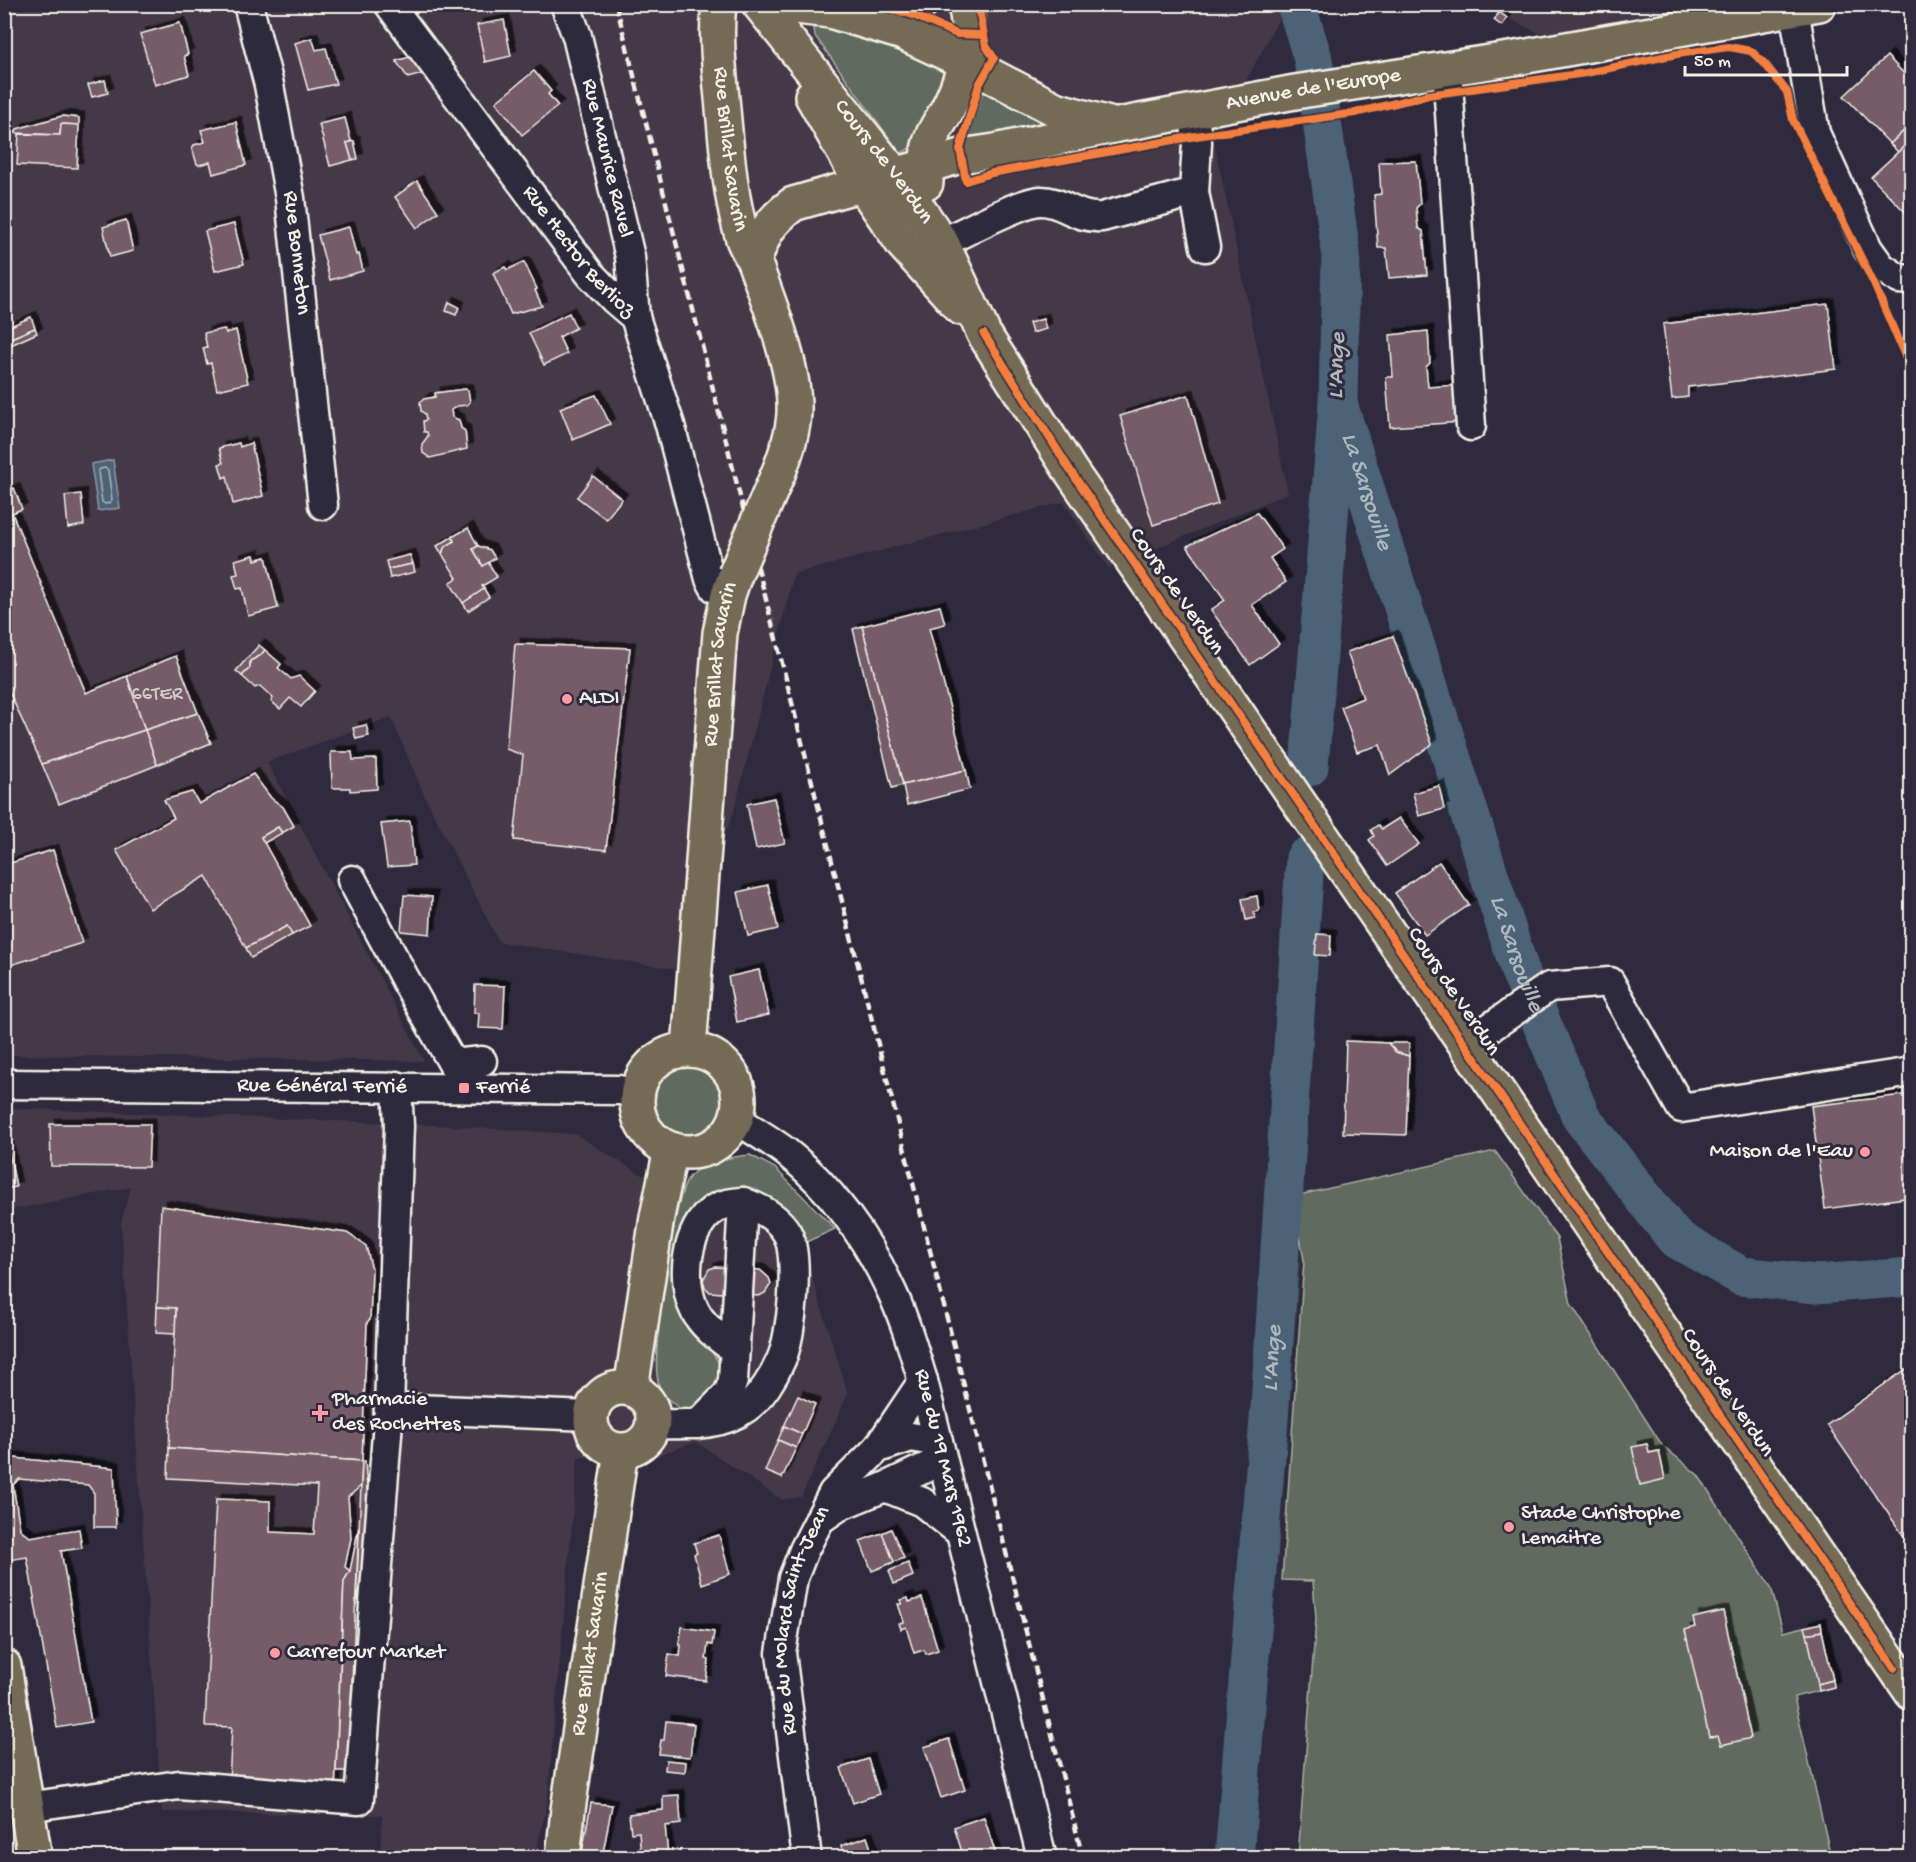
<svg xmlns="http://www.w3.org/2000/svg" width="1916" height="1862" viewBox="0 0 1916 1862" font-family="'Gochi Hand',sans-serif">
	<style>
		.built { fill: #44394a }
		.green { fill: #616b5f; stroke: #aaaea4; stroke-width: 1.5 }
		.water { fill: #4c6277; stroke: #8f9ba4; stroke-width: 1.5 }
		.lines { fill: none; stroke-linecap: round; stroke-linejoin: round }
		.shore { stroke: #b1b8bb; stroke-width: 1.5 }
		.river { stroke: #4c6277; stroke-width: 39 }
		.building { fill: #755c68; stroke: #f4f1e8; stroke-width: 1.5; filter: url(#shadow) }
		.minor-casing { stroke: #f4f1e8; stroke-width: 33 }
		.major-casing { stroke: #f4f1e8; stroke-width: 38 }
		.minor { stroke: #2f2a3d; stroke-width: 28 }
		.major { stroke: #756a55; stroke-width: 33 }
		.rail { stroke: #f4f1e8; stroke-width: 4.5; stroke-dasharray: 9 4.5; stroke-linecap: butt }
		.major-bridge-casing { stroke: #f4f1e8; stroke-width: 38; stroke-linecap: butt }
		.major-bridge { stroke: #756a55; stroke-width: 33 }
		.cycleway-casing { stroke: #2f2a3d; stroke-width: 11 }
		.cycleway { stroke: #f27e40; stroke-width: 8 }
		.poi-dot { fill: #ff9aa2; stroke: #2f2a3d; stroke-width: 2 }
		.labels { text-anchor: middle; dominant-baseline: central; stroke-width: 6; stroke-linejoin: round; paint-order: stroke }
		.number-label { font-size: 20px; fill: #d4ccc8 }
		.street-label { font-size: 22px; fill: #f4f1e8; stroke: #2f2a3d }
		.poi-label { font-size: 22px; fill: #f4f1e8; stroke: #2f2a3d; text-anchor: start }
		.water-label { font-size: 24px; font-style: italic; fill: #b1b8bb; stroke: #2f2a3d }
	</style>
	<defs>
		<filter id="shadow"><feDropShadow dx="5.5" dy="-5.5" stdDeviation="0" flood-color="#0009"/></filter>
	</defs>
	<rect width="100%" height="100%" fill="#2f2a3d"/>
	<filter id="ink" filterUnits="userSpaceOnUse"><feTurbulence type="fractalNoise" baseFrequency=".0167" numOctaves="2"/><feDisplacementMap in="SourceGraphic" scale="12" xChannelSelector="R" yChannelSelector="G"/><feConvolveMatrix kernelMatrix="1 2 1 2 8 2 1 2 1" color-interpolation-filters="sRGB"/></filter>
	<g filter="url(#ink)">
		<g class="built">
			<polygon points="5,5 1286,5 1214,142 1288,493 1109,568 1063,502 794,574 734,811 675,969 499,942 424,795 391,717 267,762 424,1061 5,1055"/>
			<polygon points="1479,5 1681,5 1552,39"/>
			<polygon points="5,1108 418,1124 575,1134 642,1175 734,1181 802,1244 848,1394 801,1497 782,1500 696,1442 650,1458 578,1457 547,1804 535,1857 380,1857 382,1815 162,1812 121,1223 131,1187 5,1211"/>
		</g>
		<g class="green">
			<path d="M818,23l100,28 31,19c-9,19 -28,80 -49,83l-85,-117 -1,-8z"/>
			<polygon points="984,88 1062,129 965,147"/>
			<circle cx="691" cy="1100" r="36"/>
			<polygon points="1495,1151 1557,1238 1571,1304 1662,1445 1698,1475 1771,1587 1783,1632 1821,1623 1834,1687 1794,1697 1831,1857 1298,1857 1316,1619 1313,1581 1282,1580 1304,1260 1297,1221 1299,1195"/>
			<path d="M750,1155l25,13 60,61 -33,15 -87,-47 -32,114 42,60 1,5 -26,30 -18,4c-6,-5 -15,-10 -19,-16 -9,-13 -6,-36 -6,-51 5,-32 16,-147 33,-167 14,-15 40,-19 60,-21z"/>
		</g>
		<polygon class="water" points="113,460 120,508 98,511 91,464"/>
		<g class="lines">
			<polygon class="shore" points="100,469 105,468 108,470 112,500 110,503 105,504 102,502 98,472"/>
			<g class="river">
				<polyline points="1296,4 1313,59 1341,253 1338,404 1309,767"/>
				<path id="s1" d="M1338,404l182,567 61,146 94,121 66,38 75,8 96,-7"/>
				<path id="s2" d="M1234,1858l36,-452 35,-548"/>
			</g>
		</g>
		<g class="building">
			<polygon points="1499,12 1507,18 1502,26 1494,20"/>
			<polygon points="504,20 511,56 485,62 477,25"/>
			<polygon points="180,23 188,54 184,56 189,75 155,85 140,34"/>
			<polygon points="312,38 316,50 326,48 336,84 308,90 295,43"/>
			<polygon points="413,56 426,73 408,78 396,61"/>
			<polygon points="1887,56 1912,82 1912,123 1890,144 1844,96"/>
			<polygon points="534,71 551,91 548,94 558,106 522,135 496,102"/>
			<polygon points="105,80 108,93 92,97 88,85"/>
			<polygon points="62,116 79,118 79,125 61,124 60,135 15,133 17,129"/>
			<polygon points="345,118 351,141 347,143 352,160 330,166 319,124"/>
			<polygon points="236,122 246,165 213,174 210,162 199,165 197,164 192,148 194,145 205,142 201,130"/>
			<polygon points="61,124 79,125 77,168 17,165 19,134 60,135"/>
			<polygon points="1906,129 1912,134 1912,139 1898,152 1890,144"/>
			<polygon points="1912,139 1912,219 1871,177"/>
			<polygon points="354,141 358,159 352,160 347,143"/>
			<polygon points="1416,161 1420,204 1416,208 1418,228 1423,231 1427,275 1389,278 1386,248 1378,248 1374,195 1381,194 1379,162"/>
			<polygon points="417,181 438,212 417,228 395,197"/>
			<polygon points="126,220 133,251 110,257 103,227"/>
			<polygon points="234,224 244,264 215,271 205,231"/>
			<polygon points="349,227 356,255 359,254 363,271 330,280 318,235"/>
			<polygon points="524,262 537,289 535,290 542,306 511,314 493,273 505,267 507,270"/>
			<polygon points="449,302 459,307 456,315 446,311"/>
			<polygon points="1828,304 1836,369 1688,387 1688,397 1672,399 1663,324"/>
			<polygon points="569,313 576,328 559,337 567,354 544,365 529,333"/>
			<polygon points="31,317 35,328 4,341 4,329"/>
			<polygon points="1043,319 1046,329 1032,333 1029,323"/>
			<polygon points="35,328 37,333 4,348 4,341"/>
			<polygon points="224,329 226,333 236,330 248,383 217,390 211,363 207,364 203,348 207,347 204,333"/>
			<polygon points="1428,331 1430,363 1426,367 1428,387 1459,385 1462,422 1390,427 1386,377 1393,377 1390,335"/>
			<polygon points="465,389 468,390 470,402 467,405 457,406 451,410 452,417 459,420 461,428 465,431 467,449 430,458 423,453 422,444 428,436 427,432 424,432 423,421 426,420 425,414 421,411 420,402 424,399 435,397 435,393"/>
			<polygon points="596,395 610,424 573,440 560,408"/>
			<polygon points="1188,395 1218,504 1153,525 1120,416"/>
			<polygon points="239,443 240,447 251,443 263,496 233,504 227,476 223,478 219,464 223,463 219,448"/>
			<polygon points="593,476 622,499 606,519 577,497"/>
			<polygon points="14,488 22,509 12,513 86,693 127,676 145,730 42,764 7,687 4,688 4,493"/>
			<polygon points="81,494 84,525 68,528 65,496"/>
			<polygon points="1257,513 1283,549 1270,558 1286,582 1252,605 1279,644 1250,665 1211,610 1225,600 1187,546"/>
			<polygon points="468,528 478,546 473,549 483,566 488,562 497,577 482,586 484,589 463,603 450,583 457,578 442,554 444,548 454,541 452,537"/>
			<polygon points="452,537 454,541 444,548 442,554 437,546"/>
			<polygon points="478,546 490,550 495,558 483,566 473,549"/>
			<polygon points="254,555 255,560 266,557 278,608 248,616 242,588 237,589 233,575 238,574 235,560"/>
			<polygon points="410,555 413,564 388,569 386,561"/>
			<polygon points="413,564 415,572 390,578 388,569"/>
			<polygon points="484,589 489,597 468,611 463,603"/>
			<polygon points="940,606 945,624 929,628 966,770 903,785 862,626"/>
			<polygon points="862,626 903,785 892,788 853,629"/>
			<polygon points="1393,636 1432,744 1390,775 1380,745 1357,752 1341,707 1363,698 1347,652"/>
			<polygon points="515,644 630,648 606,850 514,840 523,755 506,749"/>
			<polygon points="259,645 265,650 260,656 250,661 250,668 242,676 236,671"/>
			<polygon points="265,650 281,664 278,668 291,679 299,676 315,691 301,707 290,698 280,709 271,701 273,698 260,686 255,688 242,676 250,668 250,661 260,656"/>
			<polygon points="176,656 198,713 145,730 127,676"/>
			<polygon points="198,713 211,743 157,765 145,730"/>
			<polygon points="366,725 369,736 356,739 353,728"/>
			<polygon points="145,730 157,765 59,804 42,764"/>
			<polygon points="331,752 352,752 353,760 376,759 377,789 350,791 350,788 332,788"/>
			<polygon points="966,770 970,789 907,805 903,785"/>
			<polygon points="253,774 271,798 283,807 294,826 282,833 278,827 261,837 310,926 292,935 287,926 246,948 206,876 150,909 116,850 174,818 164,800 192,792 199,804"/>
			<polygon points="1439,786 1444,809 1419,816 1413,793"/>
			<polygon points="774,798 785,843 756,849 747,804"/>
			<polygon points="1399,818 1419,844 1387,866 1369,840 1374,836 1371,830 1378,825 1382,829"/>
			<polygon points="410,821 414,865 387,867 381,824"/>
			<polygon points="278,827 282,833 264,843 261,837"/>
			<polygon points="53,850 82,943 4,967 4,865"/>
			<polygon points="1439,862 1469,905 1425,935 1395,893"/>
			<polygon points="768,885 778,929 748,936 738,892"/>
			<polygon points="404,895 432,897 430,934 401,931"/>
			<polygon points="1257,896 1259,911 1254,912 1255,918 1246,920 1242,899"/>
			<polygon points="287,926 292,935 251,958 246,948"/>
			<polygon points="1317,934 1331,935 1330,956 1315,955"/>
			<polygon points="759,970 769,1015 737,1022 728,977"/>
			<polygon points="475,985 505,986 503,1029 478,1028 479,1013 474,1013"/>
			<polygon points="1346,1041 1388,1043 1396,1052 1409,1056 1406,1135 1343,1133"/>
			<polygon points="1388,1043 1409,1043 1409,1056 1396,1052"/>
			<polygon points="1912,1094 1912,1197 1825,1209 1811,1106"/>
			<polygon points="50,1124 150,1124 148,1167 51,1166"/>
			<polygon points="8,1147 16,1187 4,1189 4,1148"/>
			<polygon points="161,1206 347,1233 366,1246 372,1270 370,1320 367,1322 362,1461 169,1448 176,1308 157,1307"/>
			<polygon points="715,1267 760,1270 769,1278 771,1284 765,1293 759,1296 710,1292 705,1287 703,1280 709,1269"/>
			<polygon points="157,1307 176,1308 175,1334 156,1333"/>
			<polygon points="1912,1365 1912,1548 1827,1425"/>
			<polygon points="798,1396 815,1404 802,1434 784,1426"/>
			<polygon points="784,1426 802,1434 796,1448 778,1440"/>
			<polygon points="778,1440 796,1448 782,1478 765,1471"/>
			<polygon points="1647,1444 1649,1453 1659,1451 1665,1479 1640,1485 1632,1447"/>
			<polygon points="169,1448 362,1461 361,1486 348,1497 351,1538 345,1567 350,1571 344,1581 335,1790 229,1782 232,1727 205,1726 216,1499 270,1501 270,1532 314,1534 317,1486 168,1478"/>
			<polygon points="4,1457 114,1468 116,1527 94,1527 94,1493 88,1485 19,1479 13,1485 20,1529 30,1537 79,1529 82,1548 61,1551 91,1722 57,1728 27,1557 8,1560 4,1542"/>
			<polygon points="362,1461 365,1461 368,1500 367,1542 356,1605"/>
			<polygon points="359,1526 348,1771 336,1771 344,1581 350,1571"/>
			<polygon points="891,1529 904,1558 894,1562 882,1533"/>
			<polygon points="882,1533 894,1562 872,1571 860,1541"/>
			<polygon points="719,1535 730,1574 702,1584 694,1554 697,1553 694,1543"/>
			<polygon points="908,1563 913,1576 894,1584 889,1571"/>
			<polygon points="908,1598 909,1602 922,1598 938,1650 926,1654 924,1650 914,1653 906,1627 901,1629 899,1623 904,1622 898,1604 902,1604 900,1600"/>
			<polygon points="1723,1611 1751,1738 1721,1745 1718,1736 1709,1737 1685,1630 1695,1627 1693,1618"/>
			<polygon points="1821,1623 1822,1631 1807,1634 1805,1627"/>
			<polygon points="682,1627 714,1632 712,1645 708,1644 706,1659 709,1660 706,1681 666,1676 669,1654 680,1656 681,1645 679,1645"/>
			<polygon points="1822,1631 1833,1680 1818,1684 1807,1634"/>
			<polygon points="1833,1680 1834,1687 1819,1691 1818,1684"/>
			<polygon points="666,1721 694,1724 690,1757 659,1754 661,1740 664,1740"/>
			<polygon points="949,1739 965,1790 941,1798 924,1747"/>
			<polygon points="868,1759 879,1794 853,1803 841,1768"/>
			<polygon points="666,1760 686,1762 685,1772 665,1770"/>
			<polygon points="679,1795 681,1824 665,1826 668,1855 641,1858 639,1832 631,1833 629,1814 663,1810 663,1796"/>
			<polygon points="591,1803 612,1805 602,1858 581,1858"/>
			<polygon points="984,1817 996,1855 988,1858 964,1858 954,1827"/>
			<polygon points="867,1837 874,1858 845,1858 841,1846"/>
		</g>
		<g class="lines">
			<g class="minor-casing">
				<g id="minor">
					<path id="s3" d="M248,4l21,81 21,113 33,307"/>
					<path id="s4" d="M389,4l201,270 25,26 20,17 35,108 40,154 5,9 13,7"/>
					<path id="s5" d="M565,4l12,32 53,221 5,60"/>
					<polyline points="1794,9 1815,133 1868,249 1881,267 1899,279 1912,280"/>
					<polyline points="1447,68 1471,426"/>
					<polyline points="1194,192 1205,247"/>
					<path d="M942,243c21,-10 78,-41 98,-42 22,-1 35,18 62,16l92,-25 3,-49 -3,-32"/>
					<polyline points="352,880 405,979 456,1069"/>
					<polyline points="1466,1044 1549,987 1610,982 1681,1108 1912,1072"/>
					<path id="s6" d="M4,1084l615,6 19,3"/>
					<polyline points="458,1086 456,1069 462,1063 482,1061"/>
					<path id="s7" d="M736,1119c17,11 34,21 50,33 44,34 80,85 103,134 15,30 24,63 34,95l119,477"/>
					<path d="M735,1350c-13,-10 -28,-20 -37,-34 -18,-27 -14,-81 11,-103 10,-9 21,-10 34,-11"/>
					<polyline points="389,1408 399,1126 397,1086"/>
					<path d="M653,1424c31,0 66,4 93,-16 15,-10 28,-32 35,-48 11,-23 19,-105 6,-127 -9,-16 -27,-25 -44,-31l-10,179 -5,13 -30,30"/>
					<polyline points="878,1448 923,1381"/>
					<polyline points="885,1487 922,1502 960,1532"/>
					<polyline points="822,1518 841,1505 885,1487 942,1460"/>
					<polyline points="27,1807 179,1785 359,1800 389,1408 591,1416"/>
					<path id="s8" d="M807,1858l-26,-205 12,-75 11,-28 29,-57 45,-45 33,-11 27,5"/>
				</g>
			</g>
			<g class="major-casing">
				<g id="major">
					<path id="s9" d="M719,4c-4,36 1,70 4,105 4,43 7,89 20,130 3,9 9,16 12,25 15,42 41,105 39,149 -1,21 -8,41 -16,61"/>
					<path id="s10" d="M759,4l136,171 32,46 15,22 42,91 86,136 842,1223"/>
					<polyline points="771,4 830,11 903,33 965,62 1055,109 1109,124"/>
					<polyline points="903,33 920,4"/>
					<polyline points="812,96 862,184 903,244 961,308"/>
					<path d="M926,183c0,-15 0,-32 6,-46 4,-10 11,-19 16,-29 16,-32 26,-68 17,-104"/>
					<path id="s11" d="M754,261c10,-28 14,-38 39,-57l168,-48 34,-5 118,-25 182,-34 221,-34 303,-54"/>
					<path id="s12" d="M689,1049l31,-416 8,-38 7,-20"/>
					<circle cx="688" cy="1101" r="51"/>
					<circle cx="622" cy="1419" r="31"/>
					<polyline points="631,1389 657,1217 671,1149"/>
					<polyline points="4,1666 35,1858"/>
					<path id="s13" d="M563,1858l5,-48 53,-359"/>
				</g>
			</g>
			<use href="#minor" class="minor"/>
			<use href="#major" class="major"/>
			<polyline class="rail" points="616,4 1083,1858"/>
			<g class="major-bridge-casing">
				<polyline id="major-bridge" points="735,575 778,474"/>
			</g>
			<use href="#major-bridge" class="major-bridge"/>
			<g class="cycleway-casing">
				<g id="cycleway">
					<polyline points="978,4 986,46 994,58 979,85 960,149 966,181 992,173 1196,136 1355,113 1428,95 1586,73 1677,54 1729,47 1751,51 1765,64 1787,92 1793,120 1874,284 1912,372"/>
					<polyline points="885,7 913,15 957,34 983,35"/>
					<polyline points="984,334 1070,470 1894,1668"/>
				</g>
			</g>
			<use href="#cycleway" class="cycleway"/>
		</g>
	</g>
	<g class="poi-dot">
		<circle cx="567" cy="699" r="6"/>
		<rect x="458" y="1082" width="12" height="12" rx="3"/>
		<circle cx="1865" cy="1152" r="6"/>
		<path d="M317 1404h6v6h6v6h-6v6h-6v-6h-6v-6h6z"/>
		<circle cx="1509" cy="1527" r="6"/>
		<circle cx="275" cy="1653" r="6"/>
	</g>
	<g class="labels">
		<g class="number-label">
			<text x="157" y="695">66TER</text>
		</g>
		<g class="street-label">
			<text stroke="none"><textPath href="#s11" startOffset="604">Avenue de l'Europe</textPath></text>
			<text stroke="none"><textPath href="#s9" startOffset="146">Rue Brillat Savarin</textPath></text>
			<text stroke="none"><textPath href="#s5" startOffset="160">Rue Maurice Ravel</textPath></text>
			<text stroke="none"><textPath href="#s10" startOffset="201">Cours de Verdun</textPath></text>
			<text stroke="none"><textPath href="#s4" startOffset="312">Rue Hector Berlioz</textPath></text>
			<text stroke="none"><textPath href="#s3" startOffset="254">Rue Bonneton</textPath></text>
			<text transform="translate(1176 592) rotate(55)">Cours de Verdun</text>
			<text stroke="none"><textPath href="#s12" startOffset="386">Rue Brillat Savarin</textPath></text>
			<text transform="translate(1453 992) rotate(56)">Cours de Verdun</text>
			<text stroke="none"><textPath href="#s6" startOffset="318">Rue Général Ferrié</textPath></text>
			<text transform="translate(1727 1393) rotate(56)">Cours de Verdun</text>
			<text stroke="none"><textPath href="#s7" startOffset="411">Rue du 19 Mars 1962</textPath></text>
			<text stroke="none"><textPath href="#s8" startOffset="242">Rue du Molard Saint-Jean</textPath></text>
			<text stroke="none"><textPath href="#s13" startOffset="206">Rue Brillat Savarin</textPath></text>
		</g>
		<g class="poi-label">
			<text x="579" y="699">ALDI</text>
			<text x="476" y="1088">Ferrié</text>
			<text x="1853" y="1152" text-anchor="end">Maison de l'Eau</text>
			<text x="332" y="1400">Pharmacie<tspan x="332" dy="25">des Rochettes</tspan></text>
			<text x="1521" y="1514">Stade Christophe<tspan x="1521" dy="25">Lemaitre</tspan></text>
			<text x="287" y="1653">Carrefour Market</text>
		</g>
		<g class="water-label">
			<text transform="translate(1338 366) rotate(-88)">L'Ange</text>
			<text stroke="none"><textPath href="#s1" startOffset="92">La Sarsouille</textPath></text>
			<text stroke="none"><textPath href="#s1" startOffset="578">La Sarsouille</textPath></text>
			<text stroke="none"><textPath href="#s2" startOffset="501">L'Ange</textPath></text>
		</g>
	</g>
	<rect width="1916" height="1862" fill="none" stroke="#2f2a3d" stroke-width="24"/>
	<rect x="12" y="12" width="1892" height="1838" fill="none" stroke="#f4f1e8" stroke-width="2" filter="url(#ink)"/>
	<path d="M1685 66v9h162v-9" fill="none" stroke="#f4f1e8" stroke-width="3"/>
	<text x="1694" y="66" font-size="18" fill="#f4f1e8" stroke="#2f2a3d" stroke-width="4.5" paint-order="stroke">50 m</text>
</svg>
